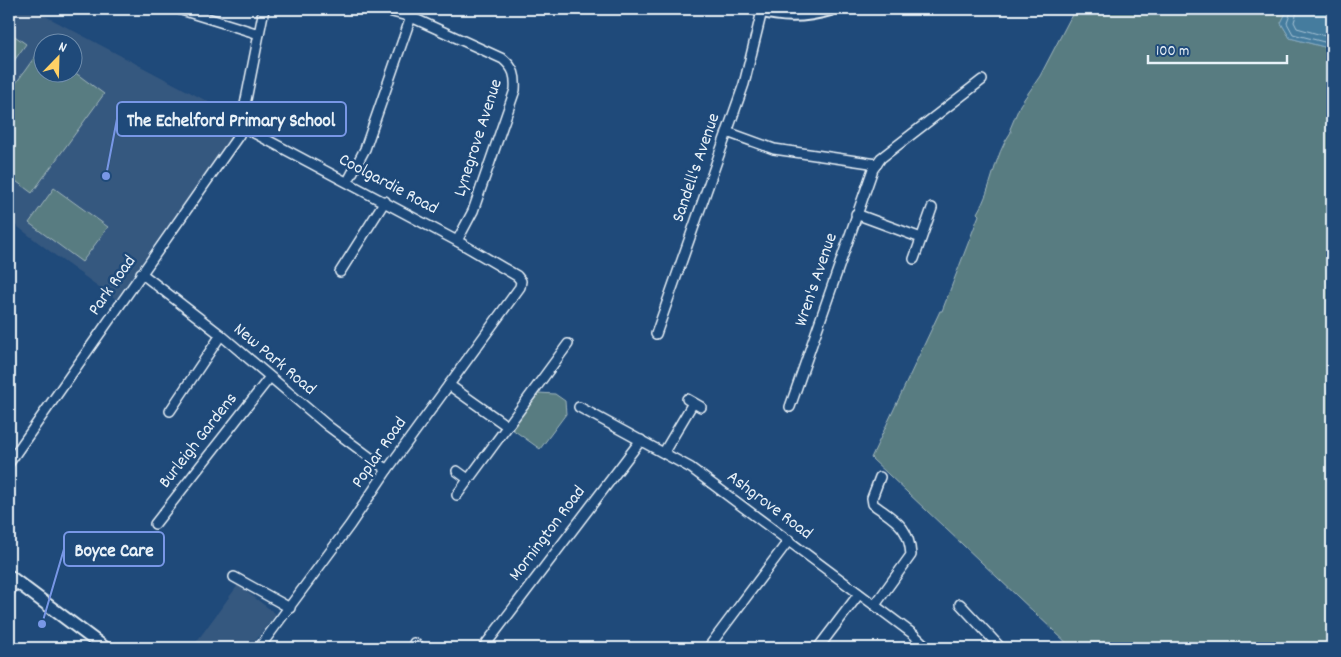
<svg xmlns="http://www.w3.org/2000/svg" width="1341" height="657" viewBox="0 0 1341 657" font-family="Dekko,sans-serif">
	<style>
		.built { fill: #36587f; fill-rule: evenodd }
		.green { fill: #597c81; stroke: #a0b6bc }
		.water { fill: #447c9e; stroke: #86abc2 }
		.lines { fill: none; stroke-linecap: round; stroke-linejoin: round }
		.shore { stroke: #a6c2d4; stroke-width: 1 }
		.minor-casing { stroke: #e8f1f8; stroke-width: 12 }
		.tertiary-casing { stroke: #e8f1f8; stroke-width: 15 }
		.secondary-casing { stroke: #e8f1f8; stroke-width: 16 }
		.minor { stroke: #1f4a7a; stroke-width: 9 }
		.tertiary { stroke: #1f4a7a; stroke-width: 11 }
		.secondary { stroke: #1f4a7a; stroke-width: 12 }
		.labels { text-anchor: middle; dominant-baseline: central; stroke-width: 5; stroke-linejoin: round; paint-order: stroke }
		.street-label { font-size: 18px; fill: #e8f1f8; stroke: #1f4a7a }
		.leader { fill: none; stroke: #7897e6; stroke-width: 2 }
		.callout-dot { fill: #7897e6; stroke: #1f4a7a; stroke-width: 2 }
		.callout { fill: #1f4a7a; stroke: #7897e6; stroke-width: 2 }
		.callout-label { font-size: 19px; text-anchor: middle; font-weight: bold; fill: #e8f1f8 }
	</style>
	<rect width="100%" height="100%" fill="#1f4a7a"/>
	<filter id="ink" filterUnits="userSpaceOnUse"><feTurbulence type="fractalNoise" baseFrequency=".02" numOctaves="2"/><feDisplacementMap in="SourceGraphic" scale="10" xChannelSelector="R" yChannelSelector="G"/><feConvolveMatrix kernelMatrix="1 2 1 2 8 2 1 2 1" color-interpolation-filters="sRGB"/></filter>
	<g filter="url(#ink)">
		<g class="built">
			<path d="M9,9h23l205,108 -4,16 -117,166 -60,-43 -47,-36zM42,42h30v30h-30z"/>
			<polygon points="238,585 276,614 250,648 192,648"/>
		</g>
		<g class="green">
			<path d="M1075,9h213l-7,14 9,15 42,11v599h-260l-201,-190 69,-147h2l37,-96 -2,-2c16,-25 16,-56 34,-81l-1,-3 10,-24 20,-29z"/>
			<polygon points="9,32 26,44 9,68"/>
			<polygon points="41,48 42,49 42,72 72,72 73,71 104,94 32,193 9,176 9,93"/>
			<polygon points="54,188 108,227 82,262 29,223"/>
			<polygon points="539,393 555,394 565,401 566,414 540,449 512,429"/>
		</g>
		<polygon class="water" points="1288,9 1332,9 1332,49 1290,38 1281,23"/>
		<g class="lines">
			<g class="shore">
				<polyline points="1292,9 1287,23 1293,34 1332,44"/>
				<polyline points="1298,9 1294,22 1297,28 1332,38"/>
			</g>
			<g class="minor-casing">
				<g id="minor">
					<polyline points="178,9 259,34"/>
					<path d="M381,9l30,8 92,42c11,9 13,17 12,31l-42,121 -16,30"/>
					<polyline points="241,126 457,241 517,276 521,281 520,287 387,470 350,525 259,648"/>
					<polyline points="727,132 774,149 877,164"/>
					<polyline points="348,181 365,149 411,17"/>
					<polyline points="856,214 921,238"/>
					<polyline points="914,259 932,208"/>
					<polyline points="340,272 385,201"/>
					<polyline points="141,273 221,335 328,426 387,470"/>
					<polyline points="656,334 744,84 762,11"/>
					<polyline points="449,385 507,426"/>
					<polyline points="687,399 701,407"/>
					<polyline points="579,407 691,468 913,634 928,648"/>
					<polyline points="790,407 873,169 881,158 982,80"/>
					<polyline points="170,411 221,335"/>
					<polyline points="664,452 693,403"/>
					<polyline points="9,463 239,135 264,9"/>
					<polyline points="457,471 468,479"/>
					<polyline points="457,495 568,344"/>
					<polyline points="155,524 270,377"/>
					<polyline points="234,577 290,608"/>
					<polyline points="9,592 16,582"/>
					<polyline points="960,604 1001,648"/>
					<path d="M875,605l36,-50c-2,-30 -17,-35 -38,-51l-1,-6 8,-21"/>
					<polyline points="414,643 421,648"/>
					<polyline points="483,648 641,440"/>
					<polyline points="708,648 789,540"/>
					<polyline points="818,648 859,594"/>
				</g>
			</g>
			<g class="tertiary-casing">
				<polyline id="tertiary" points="9,576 105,648"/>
			</g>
			<g class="secondary-casing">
				<path id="secondary" d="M757,9c24,8 50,7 73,0"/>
			</g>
			<use href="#minor" class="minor"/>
			<use href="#tertiary" class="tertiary"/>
			<use href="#secondary" class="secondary"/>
		</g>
	</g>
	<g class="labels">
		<g class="street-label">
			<text transform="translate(479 138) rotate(-72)">Lynegrove Avenue</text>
			<text transform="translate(697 168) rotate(-71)">Sandell's Avenue</text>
			<text transform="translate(388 185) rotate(28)">Coolgardie Road</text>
			<text transform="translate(817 280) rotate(-71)">Wren's Avenue</text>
			<text transform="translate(113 286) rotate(-55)">Park Road</text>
			<text transform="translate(274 360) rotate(40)">New Park Road</text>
			<text transform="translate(199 441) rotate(-52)">Burleigh Gardens</text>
			<text transform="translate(380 453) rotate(-55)">Poplar Road</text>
			<text transform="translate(769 506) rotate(37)">Ashgrove Road</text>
			<text transform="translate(548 534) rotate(-53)">Mornington Road</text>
		</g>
	</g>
	<path class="leader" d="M106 176L117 119M42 624L64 549"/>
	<g class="callout-dot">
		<circle cx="106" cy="176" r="5"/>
		<circle cx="42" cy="624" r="5"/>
	</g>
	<g class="callout">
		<rect x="117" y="102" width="229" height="34" rx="5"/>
		<rect x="64" y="532" width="100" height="34" rx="5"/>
	</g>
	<g class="callout-label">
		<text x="231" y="126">The Echelford Primary School</text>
		<text x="114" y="556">Boyce Care</text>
	</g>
	<rect width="1341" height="657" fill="none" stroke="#1f4a7a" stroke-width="30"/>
	<rect x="15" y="15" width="1311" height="627" fill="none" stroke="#e8f1f8" stroke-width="2" filter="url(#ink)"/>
	<g transform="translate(58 58) rotate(23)"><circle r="24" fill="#1f4a7a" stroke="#6f8dac"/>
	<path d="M0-4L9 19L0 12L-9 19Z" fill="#ffd166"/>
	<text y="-8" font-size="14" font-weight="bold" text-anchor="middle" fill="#e8f1f8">N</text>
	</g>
	<path d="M1148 55v8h139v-8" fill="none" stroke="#e8f1f8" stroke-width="2.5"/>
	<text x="1156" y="55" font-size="15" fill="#e8f1f8" stroke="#1f4a7a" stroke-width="4" paint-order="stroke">100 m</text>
</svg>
